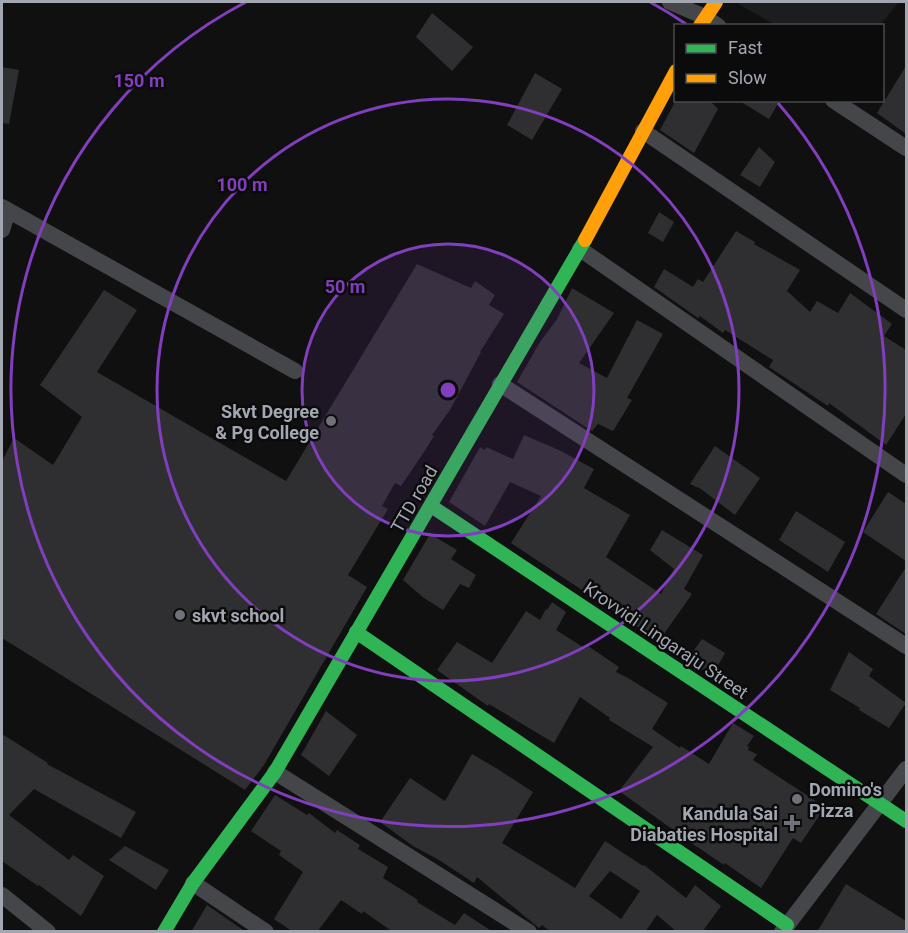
<svg xmlns="http://www.w3.org/2000/svg" width="908" height="933" viewBox="0 0 908 933" font-family="Roboto,sans-serif">
	<style>
		.built { fill: #1d1d1f }
		.building { fill: #2f2f31; fill-rule: evenodd }
		.lines { fill: none; stroke-linecap: round; stroke-linejoin: round }
		.street { stroke: #454649; stroke-width: 16 }
		.fast { stroke: #30b455; stroke-width: 14 }
		.slow { stroke: #ff9f0a; stroke-width: 14 }
		.ring { fill: none; stroke: #813ebd; stroke-width: 3 }
		.poi-dot { fill: #6f7279; stroke: #0b0b0c; stroke-width: 2 }
		.labels { text-anchor: middle; dominant-baseline: central; stroke-width: 5; stroke-linejoin: round; paint-order: stroke }
		.poi-label { font-size: 18px; font-weight: bold; fill: #a2a7b1; stroke: #0b0b0c; text-anchor: end }
		.street-label { font-size: 18px; fill: #a2a7b1; stroke: #0b0b0c }
		.centre { fill: #813ebd; stroke: #0b0b0c; stroke-width: 3 }
		.ring-label { font-size: 18px; text-anchor: middle; font-weight: bold; fill: #813ebd; stroke: #0b0b0c; stroke-width: 5; stroke-linejoin: round; paint-order: stroke }
	</style>
	<rect width="100%" height="100%" fill="#101011"/>
	<polygon class="built" points="735,2 899,2 880,25 777,26"/>
	<g class="building">
		<polygon points="432,13 473,47 452,71 416,37"/>
		<polygon points="906,66 906,134 877,113"/>
		<polygon points="2,67 19,70 9,124 2,123"/>
		<polygon points="535,73 562,89 532,140 507,125"/>
		<polygon points="676,100 709,100 718,109 694,153 660,130"/>
		<polygon points="738,100 780,100 769,119"/>
		<polygon points="759,147 775,162 760,187 740,175"/>
		<polygon points="659,212 674,222 663,242 648,233"/>
		<polygon points="736,231 755,242 754,244 800,270 787,291 810,312 817,301 838,313 850,293 892,324 884,336 906,350 906,414 886,445 829,403 828,406 769,367 773,360 725,330 723,333 700,316 698,318 654,287 664,269 693,287 698,279 703,282"/>
		<polygon points="417,264 471,288 475,281 495,295 489,305 504,314 480,352 481,352 450,410 432,435 434,436 426,449 401,486 395,483 382,506 388,509 348,575 367,587 264,765 245,790 2,638 2,461 14,438 53,465 82,417 40,385 104,290 137,310 97,372 286,481"/>
		<polygon points="572,288 614,313 579,363 607,378 637,320 663,334 627,398 632,400 613,431 598,424 592,431 517,382 540,342 557,319"/>
		<polygon points="524,435 561,451 594,469 584,488 630,515 606,557 661,594 674,569 650,550 662,530 703,555 684,589 692,594 659,641 511,543 541,496 510,482 485,526 449,502 480,447 485,450 486,447 513,459"/>
		<polygon points="715,446 760,478 735,515 701,489 690,484"/>
		<polygon points="888,492 906,504 906,561 863,532"/>
		<polygon points="796,511 845,542 828,572 779,540"/>
		<polygon points="430,534 457,550 451,559 476,575 469,588 460,584 443,610 424,598 403,580"/>
		<polygon points="906,567 906,634 876,614"/>
		<polygon points="552,602 566,612 556,630 586,649 588,646 619,667 616,672 628,678 668,703 652,729 680,748 681,746 709,764 733,723 754,736 747,746 749,747 748,750 757,754 753,760 825,807 801,843 793,838 761,888 725,863 724,865 690,842 619,791 653,747 609,720 610,718 580,697 554,743 489,704 488,706 437,670 457,642 492,663 526,611 540,620 546,609 547,610"/>
		<polygon points="702,639 725,653 712,676 687,660"/>
		<polygon points="849,652 873,669 869,676 906,703 889,728 859,710 860,708 830,690"/>
		<polygon points="326,711 357,735 329,776 301,755"/>
		<polygon points="2,734 48,763 47,764 136,812 121,838 34,789 9,815 69,860 73,855 104,876 81,916 39,885 38,886 2,861"/>
		<path d="M472,754l24,14 37,24 -31,51 38,23 35,22 30,-47 38,25 1,-1 42,33 9,-13 26,21 -19,26h-25l-20,-17 -12,17h-94l-9,-7 -3,3 -62,-51 -3,6 -35,-23 -26,-14 -33,-24 30,-44 35,23zM610,871l30,20 -19,28 -32,-23z"/>
		<polygon points="275,795 307,815 309,813 335,833 337,830 360,845 358,849 388,867 383,878 418,900 417,902 455,925 464,913 493,932 393,932 363,911 362,914 341,900 317,932 293,932 274,919 303,872 279,855 281,851 251,831"/>
		<polygon points="125,846 169,870 156,890 109,860"/>
		<polygon points="846,884 906,921 906,932 817,932"/>
		<polygon points="207,905 246,932 191,932"/>
	</g>
	<g class="lines">
		<g class="street">
			<polyline points="670,2 705,17 718,26"/>
			<polyline points="833,100 906,148"/>
			<polyline points="643,131 906,310"/>
			<polyline points="2,207 295,371"/>
			<polyline points="2,230 8,211"/>
			<polyline points="580,249 906,475"/>
			<polyline points="500,384 906,646"/>
			<polyline points="275,772 529,932"/>
			<polyline points="193,883 266,932"/>
			<polyline points="2,895 48,932"/>
			<polyline points="782,932 906,769"/>
		</g>
		<g class="fast">
			<polyline points="431,506 906,821"/>
			<polyline points="356,632 787,925"/>
			<polyline points="164,932 193,883 275,772 585,240"/>
		</g>
		<g class="slow">
			<polyline points="700,26 716,2"/>
			<polyline points="585,240 676,71"/>
		</g>
	</g>
	<circle cx="448" cy="390" r="146" fill="#813ebd" fill-opacity=".12"/>
	<g class="ring">
		<circle cx="448" cy="390" r="146"/>
		<circle cx="448" cy="390" r="291"/>
		<path d="M650 2A437 437 0 0 1 686 24M778 103A437 437 0 1 1 246 2"/>
	</g>
	<g class="poi-dot">
		<circle cx="331" cy="421" r="6"/>
		<circle cx="180" cy="615" r="6"/>
		<circle cx="797" cy="799" r="6"/>
		<path d="M789 814h6v6h6v6h-6v6h-6v-6h-6v-6h6z"/>
	</g>
	<g class="labels">
		<g class="poi-label">
			<text x="319" y="411">Skvt Degree<tspan x="319" dy="21">&amp; Pg College</tspan></text>
			<text x="192" y="615" text-anchor="start">skvt school</text>
			<text x="809" y="789" text-anchor="start">Domino's<tspan x="809" dy="21">Pizza</tspan></text>
			<text x="778" y="813">Kandula Sai<tspan x="778" dy="21">Diabaties Hospital</tspan></text>
		</g>
		<g class="street-label">
			<text transform="translate(414 499) rotate(-60)">TTD road</text>
			<text transform="translate(666 640) rotate(34)">Krovvidi Lingaraju Street</text>
		</g>
	</g>
	<circle cx="448" cy="390" r="9" class="centre"/>
	<g class="ring-label">
		<text x="139" y="87">150 m</text>
		<text x="242" y="191">100 m</text>
		<text x="345" y="293">50 m</text>
	</g>
	<rect width="908" height="933" fill="none" stroke="#a2a7b1" stroke-width="6"/>
	<rect x="674" y="24" width="210" height="78" fill="#0b0b0c" stroke="#47494e" stroke-width="1.5"/>
	<rect x="686" y="44" width="30" height="9" fill="#30b455" stroke="#47494e" stroke-width="1.5"/>
	<text x="728" y="54" font-size="18" fill="#a2a7b1">Fast</text>
	<rect x="686" y="74" width="30" height="9" fill="#ff9f0a" stroke="#47494e" stroke-width="1.5"/>
	<text x="728" y="84" font-size="18" fill="#a2a7b1">Slow</text>
</svg>
